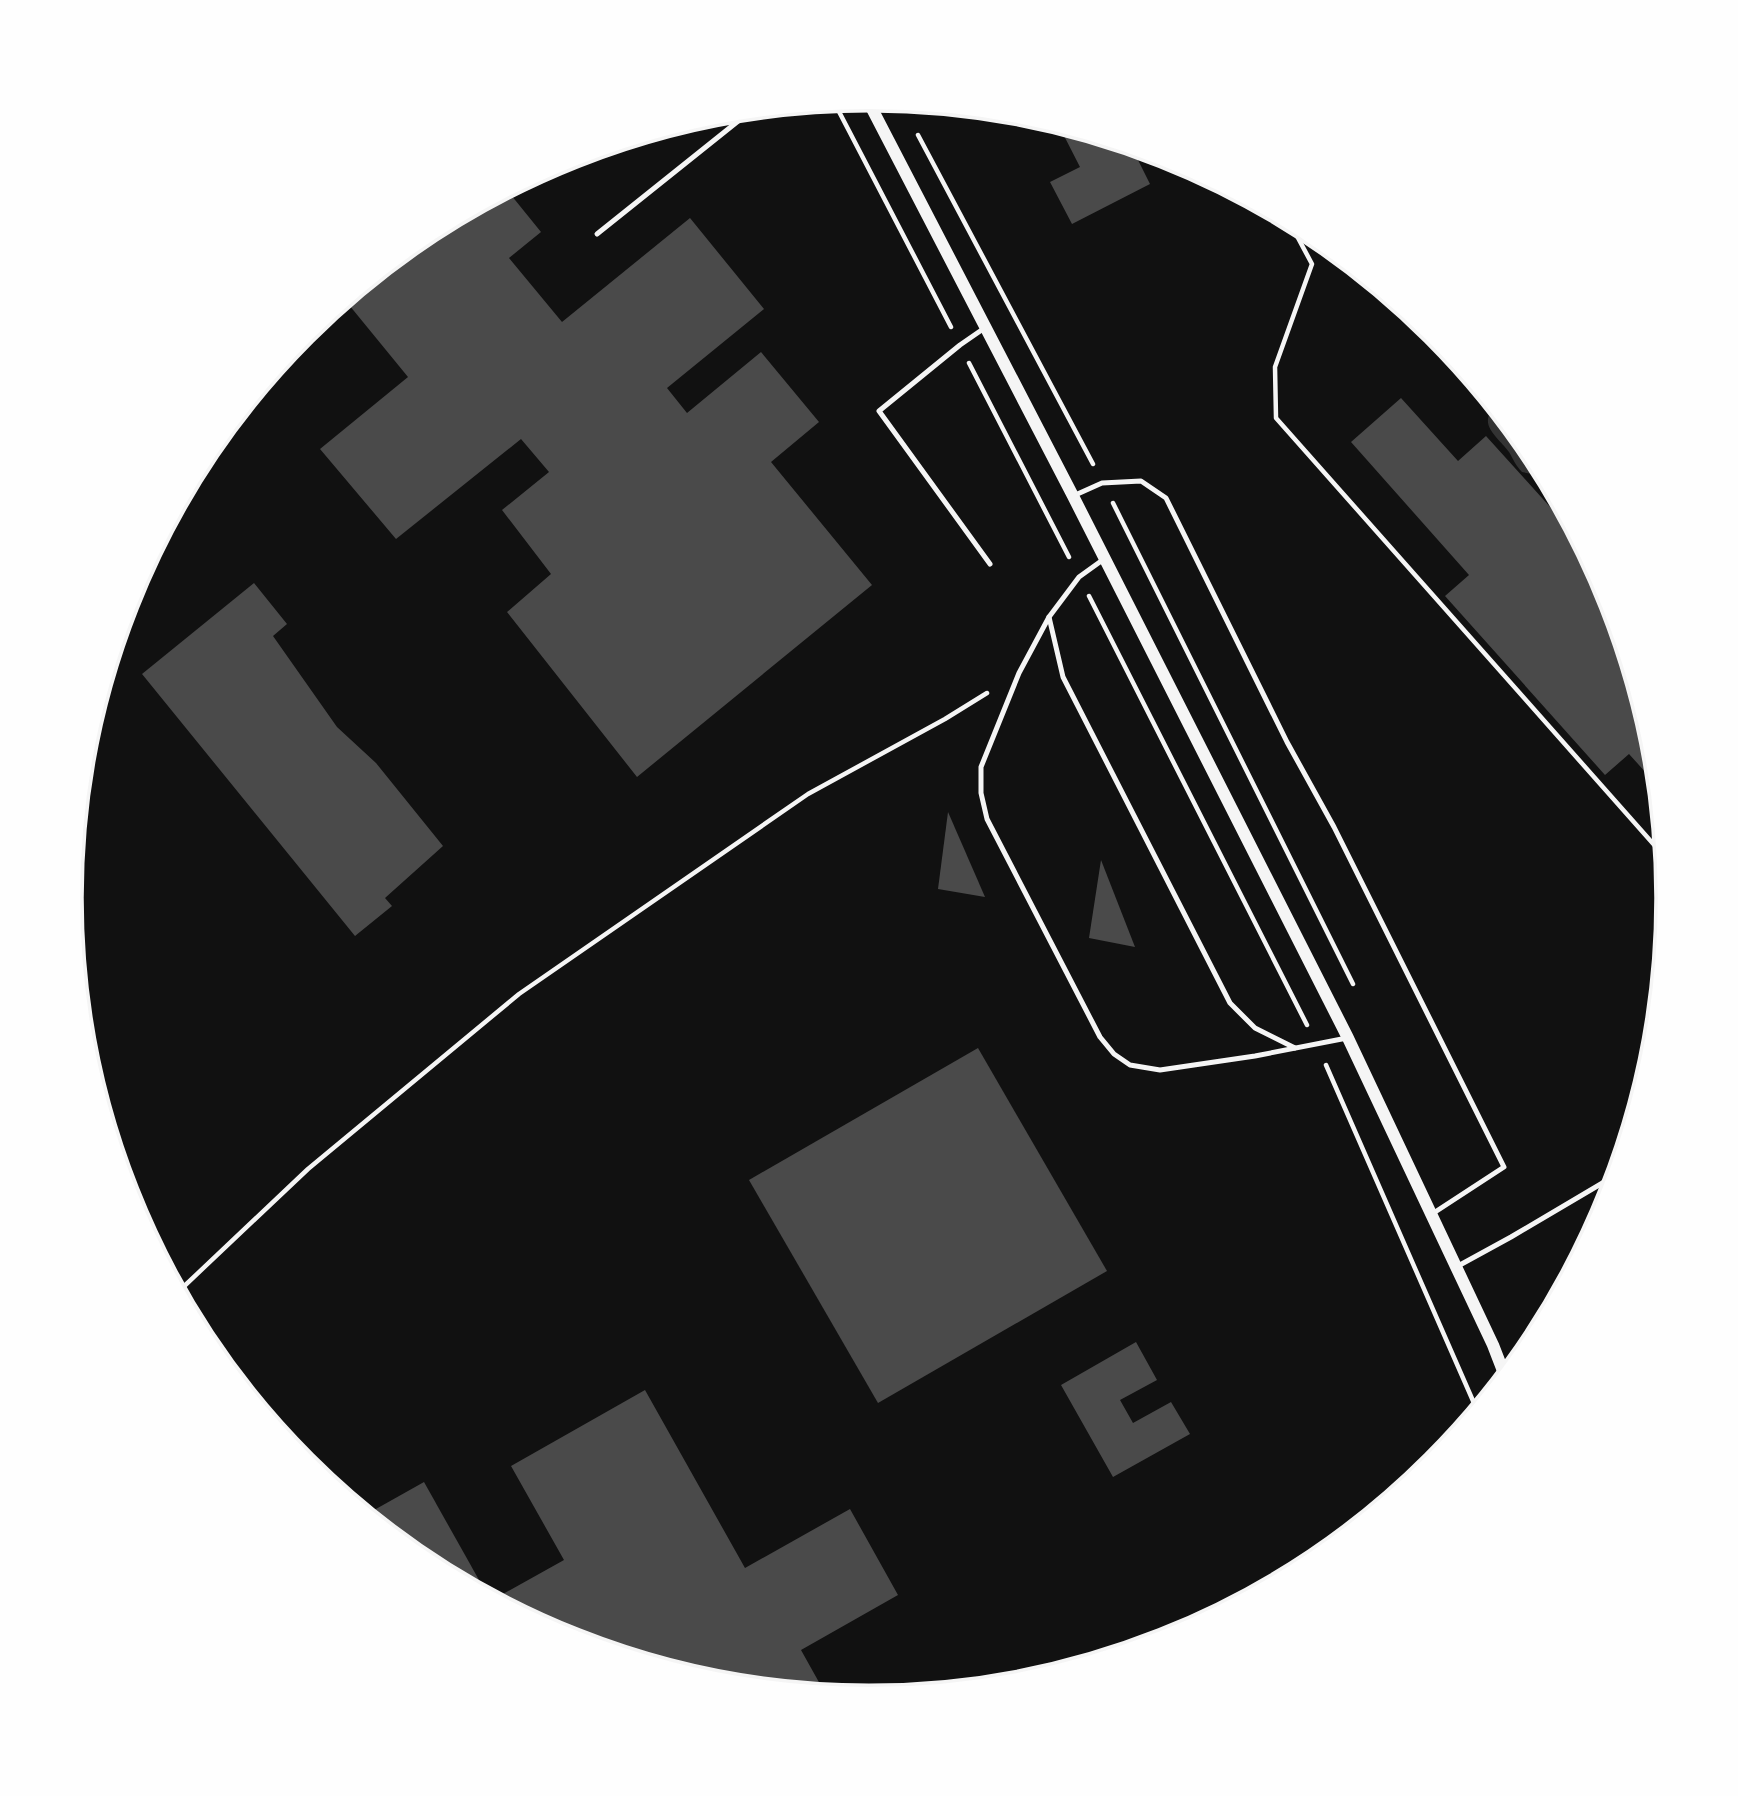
<svg xmlns="http://www.w3.org/2000/svg" width="1738" height="1796" viewBox="0 0 1738 1796" font-family="Manrope,sans-serif">
	<style>
		.water { fill: #333 }
		.building { fill: #4a4a4a }
		.lines { fill: none; stroke-linecap: round; stroke-linejoin: round }
		.path { stroke: #f5f5f5; stroke-width: 4.5 }
		.service { stroke: #f5f5f5; stroke-width: 5 }
		.tertiary { stroke: #f5f5f5; stroke-width: 12 }
		.rim { fill: none; stroke: #f5f5f5; stroke-width: 3.5 }
	</style>
	<rect width="100%" height="100%" fill="#111"/>
	<path class="water" d="M1495,408l39,46 12,23 -24,-5c-6,-6 -9,-13 -13,-20 -9,-13 -33,-28 -14,-44z"/>
	<g class="building">
		<polygon points="1058,124 1131,146 1150,184 1072,224 1050,182 1080,167"/>
		<polygon points="507,190 541,232 509,258 562,322 690,218 764,309 667,388 687,413 761,352 819,422 771,462 872,585 637,777 507,612 551,574 502,510 549,472 521,439 396,539 320,449 408,377 345,300 425,233"/>
		<polygon points="1401,398 1458,461 1486,436 1579,539 1607,593 1653,743 1657,785 1629,754 1605,775 1445,596 1469,575 1351,442"/>
		<polygon points="254,583 287,624 273,636 337,727 376,763 443,846 385,898 392,906 355,936 142,674"/>
		<polygon points="948,812 985,897 938,889"/>
		<polygon points="1101,860 1135,947 1089,938"/>
		<polygon points="978,1048 1107,1271 878,1403 749,1180"/>
		<polygon points="1136,1342 1157,1380 1120,1400 1133,1423 1171,1402 1190,1434 1113,1477 1061,1385"/>
		<polygon points="645,1390 745,1568 850,1509 898,1595 801,1650 825,1693 713,1682 563,1636 494,1599 564,1560 511,1466"/>
		<polygon points="424,1482 488,1596 425,1562 367,1514"/>
	</g>
	<g class="lines">
		<g class="path">
			<polyline points="834,102 951,327"/>
			<polyline points="918,135 1093,464"/>
			<polyline points="1289,221 1312,264 1275,367 1276,418 1664,856"/>
			<polyline points="969,363 1069,557"/>
			<polyline points="1113,503 1353,984"/>
			<polyline points="1089,596 1307,1025"/>
			<polyline points="1326,1065 1477,1410"/>
			<polyline points="178,1292 308,1169 519,994 808,794 945,719 987,693"/>
		</g>
		<g class="service">
			<polyline points="597,234 752,110"/>
			<polyline points="986,327 960,345 879,411 990,564"/>
			<polyline points="1073,496 1102,483 1141,481 1166,498 1287,742 1334,827 1504,1167 1432,1214"/>
			<polyline points="1104,559 1079,577 1049,617 1019,673 981,767 981,793 987,819 1100,1037 1114,1054 1130,1065 1160,1070 1255,1056 1347,1038"/>
			<polyline points="1049,617 1063,677 1230,1003 1255,1028 1295,1048"/>
			<polyline points="1458,1266 1511,1237 1616,1175"/>
		</g>
		<polyline class="tertiary" points="867,99 1073,496 1348,1038 1493,1345 1505,1376"/>
	</g>
	<path d="M0 0H1738V1796H0ZM82 898a787 787 0 1 1 1574 0a787 787 0 1 1-1574 0Z" fill="#fefefe" fill-rule="evenodd"/>
	<path class="rim" d="M82 898a787 787 0 1 1 1574 0a787 787 0 1 1-1574 0Z"/>
</svg>
